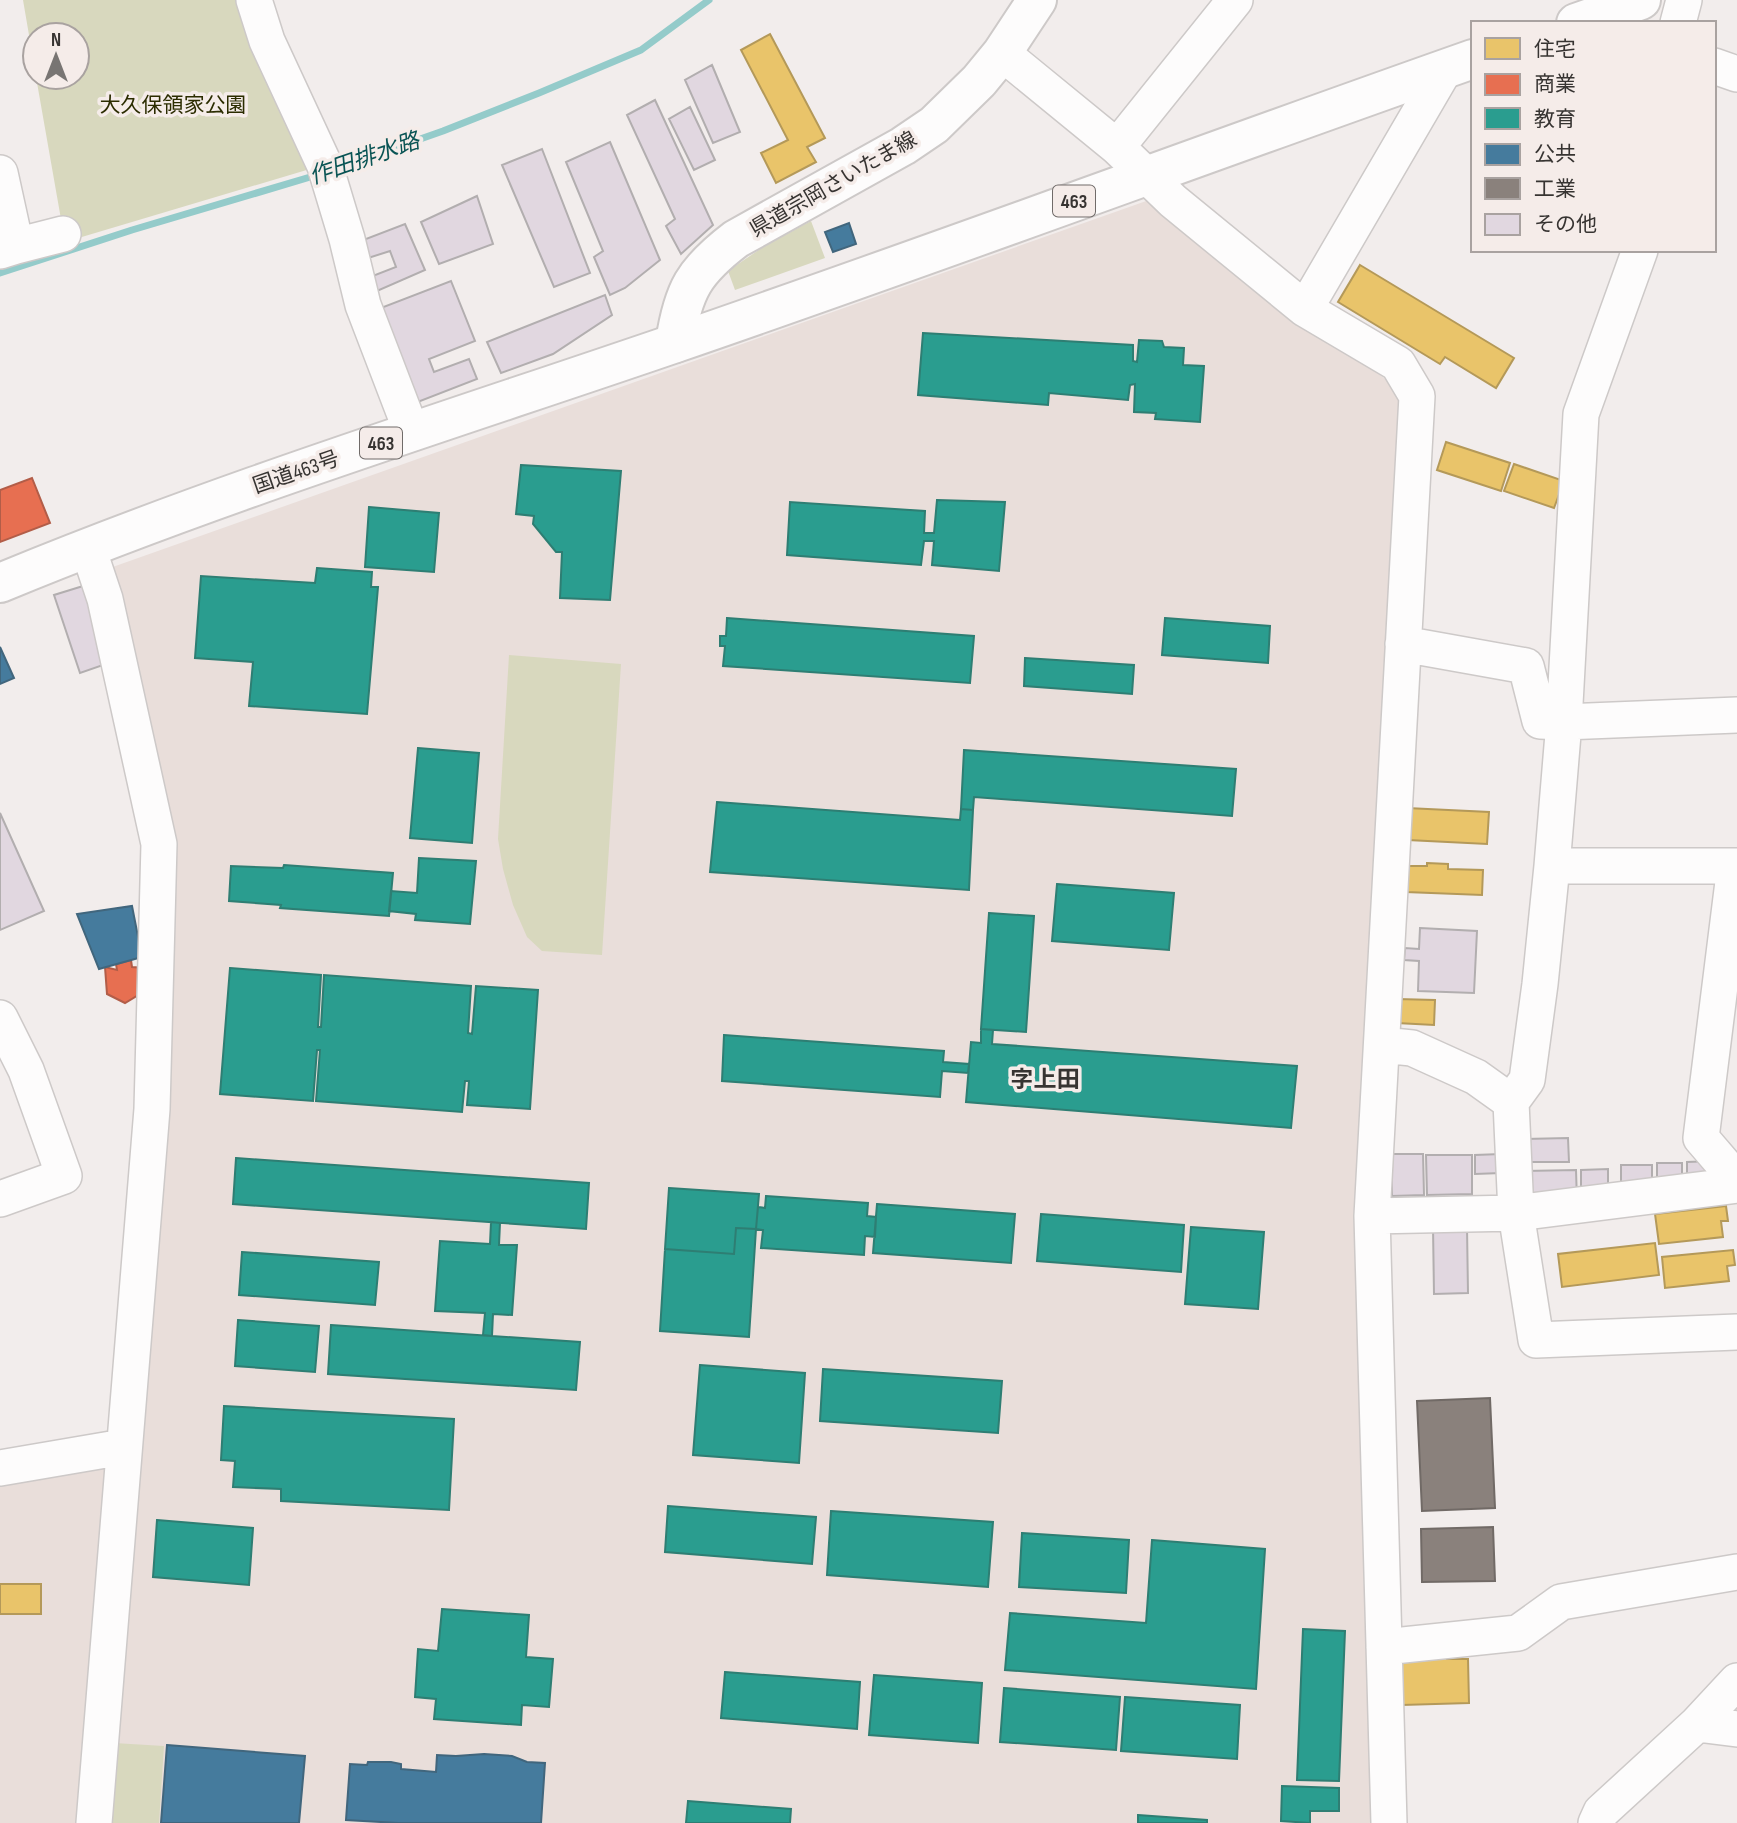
<svg xmlns="http://www.w3.org/2000/svg" width="1737" height="1823" font-family="'Sofia Sans Condensed','Noto Sans JP',sans-serif">
	<style>
		.built { fill: #e9deda }
		.green { fill: #d8d8be }
		.homes { fill: #e9c46a; stroke: #b49959; stroke-width: 2 }
		.shops { fill: #e76f51; stroke: #b25d48; stroke-width: 2 }
		.schools { fill: #2a9d8f; stroke: #2e7e73; stroke-width: 2 }
		.public { fill: #457b9d; stroke: #41667d; stroke-width: 2 }
		.industry { fill: #8a817c; stroke: #716a66; stroke-width: 2 }
		.lines { fill: none; stroke-linecap: round; stroke-linejoin: round }
		.stream { stroke: #94cbca; stroke-width: 7 }
		.building { fill: #e1d7e0; stroke: #b2aeaf; stroke-width: 2 }
		.minor-casing { stroke: #cdc9c8; stroke-width: 38 }
		.major-casing { stroke: #cdc9c8; stroke-width: 42 }
		.highway-casing { stroke: #cdc9c8; stroke-width: 42 }
		.minor { stroke: #fdfcfc; stroke-width: 35 }
		.major { stroke: #fdfcfc; stroke-width: 38 }
		.highway { stroke: #fdfcfc; stroke-width: 38 }
		.labels { text-anchor: middle; stroke-width: 7; stroke-linejoin: round; paint-order: stroke }
		.shield { fill: #f5ece9; stroke: #706b69; stroke-width: 2 }
		.shield-label { font-size: 19px; font-weight: bold; fill: #373432 }
		.park-label { font-size: 21px; fill: #2b2c00; stroke: #f5ece9 }
		.street-label { font-size: 21px; fill: #373432; stroke: #f5ece9 }
		.water-label { font-size: 23px; font-style: italic; fill: #0a5454; stroke: #f5ece9 }
		.neighbourhood-label { font-size: 23px; font-weight: bold; fill: #373432; stroke: #f5ece9 }
	</style>
	<rect width="100%" height="100%" fill="#f2edec"/>
	<path class="built" d="M1149,200L1401,391L1374,1823H104L173,968L107,569Z
		M111,1463L78,1823H0V1474Z"/>
	<path class="green" d="M23,0H244L310,169L65,242L36,77H77V35H35V70Z
		M811,221L825,258L735,290L728,271L763,247Z
		M509,655L621,664L602,955L542,951L527,937L513,905L503,869L498,839Z
		M114,1743L164,1746L159,1823H109Z"/>
	<path class="homes" d="M770,34L825,138L807,147L816,162L776,183L761,153L788,140L741,50Z
		M1360,265L1514,358L1496,388L1445,357L1440,364L1338,302Z
		M1446,442L1510,463L1501,491L1437,470Z
		M1514,464L1564,481L1554,508L1504,491Z
		M1407,808L1489,812L1487,844L1408,840Z
		M1427,863L1448,864V869L1483,870L1482,895L1406,892L1405,866H1427Z
		M1397,999L1435,1000L1434,1025L1397,1023Z
		M1726,1206L1728,1221H1721L1723,1237L1659,1244L1655,1214Z
		M1655,1243L1659,1275L1562,1287L1558,1254Z
		M1733,1250L1735,1265L1727,1266L1729,1281L1665,1288L1662,1257Z
		M0,1584H41V1614H0Z
		M1447,1657V1659H1468L1469,1703L1402,1705L1400,1661Z"/>
	<path class="shops" d="M32,478L50,523L0,542V490Z
		M131,960L132,967L145,968V991L125,1003L107,994L105,967L117,970L116,964Z"/>
	<path class="schools" d="M923,333L1133,345V361L1137,362L1139,340L1162,341L1164,347L1184,348L1183,365L1204,366L1200,422L1155,419L1156,413L1134,412L1135,384L1130,385L1128,400L1049,393L1048,405L918,395Z
		M521,465L621,471L610,600L560,598L562,552H556L533,524L534,516L516,514Z
		M937,500L1005,502L999,571L932,565L934,541H924L921,565L787,555L790,502L925,511L924,533H934Z
		M369,507L439,513L434,572L365,567Z
		M317,568L372,572L371,587H378L367,714L249,706L253,662L195,658L201,576L315,583Z
		M727,618L974,636L970,683L723,666L725,646H720V636H726Z
		M1165,618L1270,626L1268,663L1162,655Z
		M1025,658L1134,665L1132,694L1024,686Z
		M418,748L479,753L472,843L410,838Z
		M964,750L1236,769L1232,816L974,797L973,810L961,809Z
		M717,802L960,820L961,809L973,810L969,890L710,872Z
		M419,858L476,861L470,924L415,920L416,914L389,911L391,891L417,893Z
		M284,865L393,873L389,916L280,908L281,905L229,901L231,866L283,868Z
		M1057,884L1174,893L1169,950L1052,941Z
		M989,913L1034,916L1026,1032L981,1029Z
		M230,968L321,975L318,1027H321L324,975L471,986L468,1033L472,1034L476,986L538,990L530,1109L467,1105L469,1081H465L462,1112L316,1101L320,1050H317L313,1101L220,1094Z
		M981,1029L993,1030L992,1044L1297,1066L1291,1128L966,1102L971,1042L981,1043Z
		M724,1035L944,1051L943,1062L969,1064L968,1073L942,1071L940,1097L722,1081Z
		M236,1158L589,1183L586,1229L233,1204Z
		M669,1188L759,1194L756,1229L736,1228L734,1254L665,1249Z
		M766,1196L868,1203L867,1216L876,1217L875,1237L865,1236L864,1255L761,1248L763,1230L756,1229L758,1207L765,1208Z
		M877,1204L1015,1214L1011,1263L873,1253Z
		M1041,1214L1184,1225L1181,1272L1037,1261Z
		M491,1222L500,1223L499,1245H517L512,1315L493,1314L492,1336L483,1335L485,1313L435,1311L440,1241L490,1244Z
		M1191,1227L1264,1232L1258,1309L1185,1304Z
		M736,1228L756,1229L749,1337L660,1331L665,1249L734,1254Z
		M242,1252L379,1262L375,1305L239,1295Z
		M238,1320L319,1326L315,1372L235,1366Z
		M331,1325L580,1342L576,1390L328,1374Z
		M700,1365L805,1373L799,1463L693,1455Z
		M823,1369L1002,1381L998,1433L820,1421Z
		M224,1406L454,1419L449,1510L281,1501V1489L233,1487L235,1461L221,1460Z
		M668,1506L816,1517L812,1564L665,1552Z
		M831,1511L993,1522L988,1587L827,1575Z
		M157,1520L253,1528L249,1585L153,1577Z
		M1022,1533L1129,1540L1126,1593L1019,1587Z
		M1152,1540L1265,1549L1256,1689L1005,1670L1010,1613L1146,1623Z
		M442,1609L529,1615L526,1657L553,1659L549,1707L522,1705L521,1725L434,1719L436,1699L415,1697L418,1649L438,1651Z
		M1303,1629L1345,1631L1339,1781L1297,1780Z
		M725,1672L860,1682L857,1729L721,1718Z
		M874,1675L982,1683L978,1743L869,1735Z
		M1004,1688L1120,1697L1116,1750L1000,1742Z
		M1125,1697L1240,1705L1237,1759L1121,1751Z
		M1282,1786L1339,1788V1811H1310V1823L1281,1821Z
		M688,1801L791,1809L790,1823H686Z
		M1138,1815L1207,1820V1823H1138Z"/>
	<path class="public" d="M849,223L856,244L833,252L825,232Z
		M0,647L14,678L0,684Z
		M132,906L142,957L99,969L77,914Z
		M167,1745L305,1756L299,1823H161Z
		M484,1754L512,1756L527,1762L545,1763L541,1823H398L346,1820L350,1764L367,1765L368,1762H391L401,1764V1769L436,1772L437,1755L456,1756Z"/>
	<path class="industry" d="M1490,1398L1495,1508L1422,1511L1417,1401Z
		M1493,1527L1495,1581L1422,1582L1421,1529Z"/>
	<g class="lines">
		<path class="stream" d="M335,169L443,131L539,93L641,50L709,0
			M0,273L132,230L317,175"/>
	</g>
	<path class="building" d="M712,65L740,132L713,143L685,80Z
		M655,100L713,225L681,254L666,226L675,219L627,115Z
		M690,107L715,160L694,170L669,119Z
		M610,142L660,260L625,288L610,295L594,257L603,251L566,162Z
		M542,149L590,273L554,287L502,165Z
		M477,196L493,244L439,264L421,222Z
		M405,224L425,270L377,291L370,277L396,267L390,251L365,259L358,242Z
		M451,281L475,341L429,359L434,372L469,359L477,379L410,405L373,311Z
		M605,295L612,315L553,354L501,373L487,342Z
		M83,586L109,663L80,673L54,595Z
		M0,813L44,911L0,930Z
		M1420,928L1477,931L1474,993L1418,991L1419,961L1404,960L1405,948L1419,949Z
		M1568,1138L1569,1162H1519V1139Z
		M1391,1154H1423L1424,1195L1392,1196Z
		M1501,1154V1173L1475,1174V1155Z
		M1426,1155H1472V1194L1427,1195Z
		M1713,1161V1183H1687V1162Z
		M1657,1163H1682V1186L1657,1187Z
		M1621,1165H1652V1190L1621,1191Z
		M1608,1169V1194H1581V1170Z
		M1576,1170L1577,1201L1522,1202V1171Z
		M1433,1227H1467L1468,1293L1434,1294Z"/>
	<g class="lines">
		<g class="minor-casing">
			<path id="minor" d="M254,0L267,41L325,166L347,239L363,305L412,433
				M1678,23L1684,0
				M1002,53L1117,147L1173,201L1305,309L1398,364L1417,396L1372,1216L1389,1823
				M1714,66L1737,74
				M1117,147L1235,0
				M0,173L16,246L0,251
				M16,246L63,234
				M1640,250L1581,414L1564,722L1737,715
				M1305,309L1445,69
				M88,548L105,599L159,844L152,1109L94,1823
				M1403,644L1526,666L1540,721L1564,722L1552,866
				M0,1018L26,1070L64,1176L0,1199
				M1382,1045L1412,1048L1476,1077L1511,1102
				M1737,1180L1701,1138L1735,866H1552L1540,984L1527,1080L1511,1102L1516,1213L1536,1340L1737,1332
				M1372,1216L1516,1213L1737,1185
				M0,1468L123,1447
				M1384,1647L1518,1633L1561,1602L1737,1572
				M1697,1724L1737,1729
				M1596,1823L1601,1812L1697,1724L1737,1681"/>
		</g>
		<g class="major-casing">
			<path id="major" d="M675,343C683,290 694,271 736,239L903,146L934,125L979,81L1002,53L1037,0"/>
		</g>
		<g class="highway-casing">
			<path id="highway" d="M1576,23L1641,0
				M0,583C220,492 448,421 673,344C941,252 1206,153 1473,59"/>
		</g>
		<use href="#minor" class="minor"/>
		<use href="#major" class="major"/>
		<use href="#highway" class="highway"/>
	</g>
	<g class="labels">
		<g class="shield">
			<rect x="1053" y="185.5" width="42" height="31" rx="5"/>
			<rect x="360" y="427.5" width="42" height="31" rx="5"/>
		</g>
		<g class="shield-label">
			<text x="1074" y="208">463</text>
			<text x="381" y="450">463</text>
		</g>
		<g class="park-label">
			<text x="173" y="112">大久保領家公園</text>
		</g>
		<g class="street-label">
			<text transform="translate(833 184) rotate(-30)" y="7">県道宗岡さいたま線</text>
			<text transform="translate(296 472) rotate(-19)" y="7">国道463号</text>
		</g>
		<g class="water-label">
			<text transform="translate(364 158) rotate(-19)" y="8">作田排水路</text>
		</g>
		<g class="neighbourhood-label">
			<text x="1045" y="1087">字上田</text>
		</g>
	</g>
	<rect x="1471" y="21" width="245" height="231" fill="#f5ece9" stroke="#a9a2a0" stroke-width="2"/>
	<rect x="1485" y="38" width="35" height="21" fill="#e9c46a" stroke="#a9a2a0" stroke-width="2"/>
	<text x="1534" y="56" font-size="21" fill="#373432">住宅</text>
	<rect x="1485" y="74" width="35" height="21" fill="#e76f51" stroke="#a9a2a0" stroke-width="2"/>
	<text x="1534" y="91" font-size="21" fill="#373432">商業</text>
	<rect x="1485" y="108" width="35" height="21" fill="#2a9d8f" stroke="#a9a2a0" stroke-width="2"/>
	<text x="1534" y="126" font-size="21" fill="#373432">教育</text>
	<rect x="1485" y="144" width="35" height="21" fill="#457b9d" stroke="#a9a2a0" stroke-width="2"/>
	<text x="1534" y="161" font-size="21" fill="#373432">公共</text>
	<rect x="1485" y="178" width="35" height="21" fill="#8a817c" stroke="#a9a2a0" stroke-width="2"/>
	<text x="1534" y="196" font-size="21" fill="#373432">工業</text>
	<rect x="1485" y="214" width="35" height="21" fill="#e1d7e0" stroke="#a9a2a0" stroke-width="2"/>
	<text x="1534" y="231" font-size="21" fill="#373432">その他</text>
	<g transform="translate(56 56)"><circle r="33" fill="#f5ece9" stroke="#a9a2a0" stroke-width="2"/>
	<path d="M0-5L12 26L0 18L-12 26Z" fill="#787573"/>
	<text y="-10" font-size="19" font-weight="bold" text-anchor="middle" fill="#373432">N</text>
	</g>
</svg>
